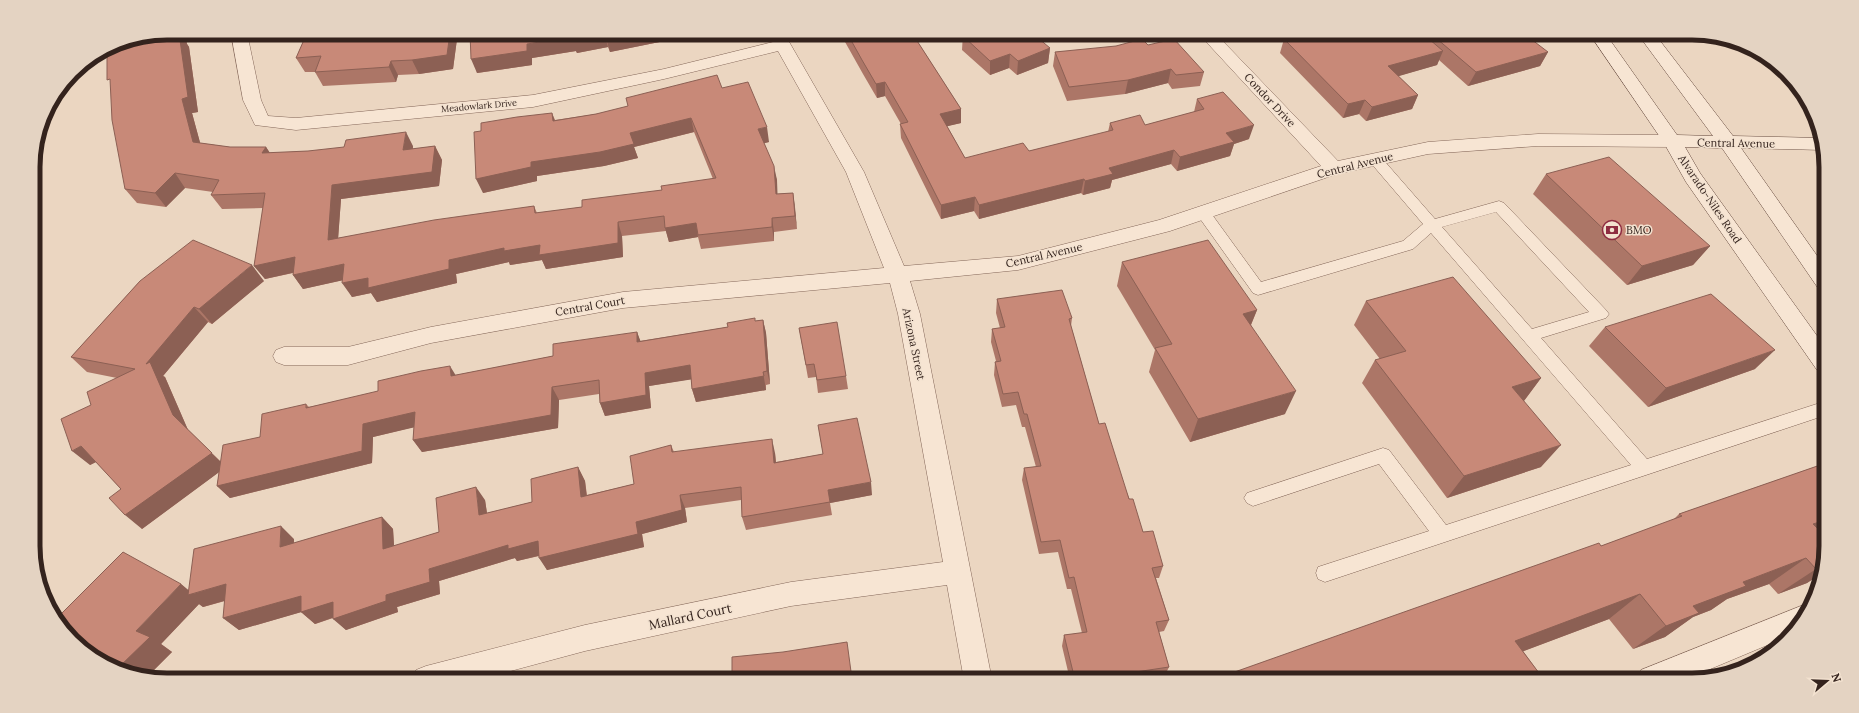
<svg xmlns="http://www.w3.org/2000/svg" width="1859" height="713" font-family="Lora,serif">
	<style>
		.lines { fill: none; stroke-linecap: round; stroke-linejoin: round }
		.lane-casing { stroke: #846759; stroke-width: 1 }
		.street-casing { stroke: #846759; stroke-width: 1 }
		.secondary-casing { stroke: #65493d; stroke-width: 1 }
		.lane { fill: #f7e5d3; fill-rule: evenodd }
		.street { fill: #f7e5d3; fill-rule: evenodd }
		.secondary { fill: #f7e5d3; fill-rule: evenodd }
		.wall { fill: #ac7667 }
		.shaded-wall { fill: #8c6054 }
		.building { fill: #c88978; stroke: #8c6054 }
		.labels { text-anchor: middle; stroke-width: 3; stroke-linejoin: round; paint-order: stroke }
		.far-street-label { font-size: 9px; fill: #34231d; stroke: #f3e2d0 }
		.street-label { font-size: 11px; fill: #34231d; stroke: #f3e2d0 }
		.poi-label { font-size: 11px; fill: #34231d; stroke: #f3e2d0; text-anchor: start }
		.near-street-label { font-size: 13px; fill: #34231d; stroke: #f3e2d0 }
		.rim { fill: none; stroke: #34231d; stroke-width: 5 }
	</style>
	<rect width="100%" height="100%" fill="#ebd6c1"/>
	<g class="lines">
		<g class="lane-casing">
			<path id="lane" d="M1375,154L1380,156L1435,219L1499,201L1504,203L1606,310L1609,314L1606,318L1541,338L1647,459L1826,401V415L1325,582L1318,579L1316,573L1318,567L1429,531L1379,464L1253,506L1247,503L1244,498L1247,493L1383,448L1389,450L1446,525L1631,465L1431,233L1413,249L1258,295L1253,293L1196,213L1198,209L1203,208L1208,209L1261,282L1403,241L1423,224L1370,162L1368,159L1370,156ZM1496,212L1589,312L1532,329L1442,227Z"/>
		</g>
		<g class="street-casing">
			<path id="street" d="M231,33H247L261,100L268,116L296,118L533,95L664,69L773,42L768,33H784L864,172L904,266L1018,256L1159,220L1321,166L1198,33H1215L1338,161L1428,142L1538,134L1672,135L1678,137L1681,141L1678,145L1672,147L1538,146L1428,154L1337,174L1170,231L1018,270L910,281L920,314L992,680H964L947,585L791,606L585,651L477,680H412L416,670L426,666L585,625L791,582L943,562L898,314L890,283L623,308L431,343L348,365H284L276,362L273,356L276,350L284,347H348L431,327L623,292L884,268L846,172L778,51L664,79L533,107L296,130L255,125L243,100Z
				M1806,604L1811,605L1803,621L1789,636L1684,680H1637L1641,670Z"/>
		</g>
		<g class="secondary-casing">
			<path id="secondary" d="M1589,33H1605L1677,135L1713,136L1637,33H1654L1733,136L1822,138L1824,150L1741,148L1825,267V291L1818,288L1722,148L1685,147L1700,173L1825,347V373L1817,370L1686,182L1664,143Z"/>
		</g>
		<use href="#lane" class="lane"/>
		<use href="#street" class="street"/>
		<use href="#secondary" class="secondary"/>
	</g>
	<path class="wall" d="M307,33H704L610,52L608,47L577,53L576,51L532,58V65L477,73L471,39H457L453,69L419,74L398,75L396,82L323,86L315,72H305L296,58Z
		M840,33H912L961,109V123L947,126L965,158L1029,151L1108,132L1110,123L1145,125L1194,112L1197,99L1249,139L1234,144L1230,156L1177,171L1171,164L1112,180L1110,188L1083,195L1081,193L979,219L974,211L941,219L901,138L900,124H901L885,96L877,98L863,74Z
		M963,33L1050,48L1048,63L1017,75L1009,68L990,75L962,50Z
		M1290,33H1422L1427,37L1429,33H1475L1476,35L1548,52L1540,66L1468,86L1439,60L1437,65L1398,76L1418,95L1412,109L1366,121L1359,114L1343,118L1280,53L1284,39L1288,38Z
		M187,44L189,47L198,112L192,113L200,143L230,147H266L270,153L413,146V149L435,146L442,160L439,186L341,199L338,238L534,206L537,213L582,207L713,179L694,132L634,147L638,158L604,166L537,176V181L483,193L481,131L552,113L555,120L596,114L722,88L769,142L764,143L777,180V194L793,193L797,229L774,232V241L701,249L698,237L669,242L666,231L622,236L623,257L546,269L542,260L510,265L509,262L456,274L457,283L377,302L371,293L352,297L343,280L303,289L293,275V273L265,279L254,266L263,208L222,209L211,195L213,192L185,188L166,207L137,203L125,189Z
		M1148,45L1204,72L1200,86L1172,89L1168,83L1125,94L1067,101L1053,66L1055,52Z
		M1546,174L1710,246L1693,265L1627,285L1533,194Z
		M1122,262L1257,310L1251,325L1285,414L1190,442L1149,372L1155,350L1117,286Z
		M140,281H264L212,324L208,322L163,376L165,377L188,430L220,461L260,437L306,404L309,407L456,375L553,356L637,332L640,341L728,327L755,321L763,320L766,333L770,384L766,385V390L696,402L692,389L691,379L649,386L651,408L605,416L600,403L599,394L559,400L558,428L422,452L413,440L414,427L373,437L372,463L230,498L217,486L219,472L142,529L121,489L96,462L90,465L91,405L117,378L87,372L71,357Z
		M997,299L1072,318L1071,326L1099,424L1143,532L1163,566L1159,578H1156L1169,620L1164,631L1159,632L1169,667L1164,677L1145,680H1070L1062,646L1064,635L1082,633L1071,589H1067L1058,552L1039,554L1022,480L1024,468L1036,467L1025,427H1022L1016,405L1002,407L994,375L995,362L996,361L991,342L992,329L1000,328L996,313Z
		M1366,301L1541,378L1524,401L1541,467L1447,498L1362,383L1375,360L1380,359L1354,325Z
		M1605,327L1755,369L1648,407L1589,346Z
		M799,328L846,376L848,389L818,393L816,377L808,378Z
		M818,425L872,495L830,503L832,515L746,530L742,517L741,500L685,508L687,522L642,534L644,547L547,570L539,556L517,561L515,558L439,581L440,594L397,607L398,612L346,630L333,618L315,624L301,612L239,630L223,618L225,601L203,607L199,604L161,644L172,652L147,677L181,584L188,590L294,539V543L382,517L393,529L394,546L439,532L485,500L487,513L532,502L578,467L585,481L587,495L634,484L671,445L674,452L775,453L776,462L823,454Z
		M1826,463V531L1823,534L1822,573L1807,583L1778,594L1769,584L1727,599L1711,610L1693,617L1665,637L1633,649L1609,619L1523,651L1539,673L1530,680H1212L1601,546L1673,520L1679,514Z"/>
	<path class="shaded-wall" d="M178,33H186L187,44L189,47L198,112L192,113L204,157L193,142L182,99Z
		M450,33H454L457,39L453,69L419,74L412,60Z
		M602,33H604L608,47L577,53L576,51L532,58V65L477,73L471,59L527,44Z
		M632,33H704L610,52L606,38Z
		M1050,48L1048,63L1017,75L1018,61Z
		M1443,51L1437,65L1382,81L1388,66Z
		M1548,52L1540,66L1468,86L1476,72Z
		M1010,54L1009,68L990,75V61Z
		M391,61L398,75L396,82L389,67Z
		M1171,69L1168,83L1125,94L1128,80Z
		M885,82V96L877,98L876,84Z
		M1418,95L1412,109L1366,121L1372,107Z
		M1365,100L1359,114L1343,118L1348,104Z
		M961,109V123L940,128V114Z
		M552,113L557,127L553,121Z
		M691,118L694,132L634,147L638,158L604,166L537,176V181L483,193L476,179L531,162L630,133Z
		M1254,125L1249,139L1234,144L1230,156L1177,171L1180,157L1226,133Z
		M767,127L769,142L761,144L758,129Z
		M406,132L413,146L411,164L403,150Z
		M435,146L442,160L439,186L341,199L337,254L328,240L332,185Z
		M266,147L275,161L262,153Z
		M1174,150L1171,164L1112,180L1110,188L1083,195L1085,181L1109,168Z
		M774,166L777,180L778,208L776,194Z
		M175,173L185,188L166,207L155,193Z
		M1084,179L1081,193L979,219V205Z
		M793,193L795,207L797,229L795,216Z
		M975,197L974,211L941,219V205Z
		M772,218L774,232V241L772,227Z
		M618,222L622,236L623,257L546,269L542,260L510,265L509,262L456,274L457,283L377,302L371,293L352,297L342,283L449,260Z
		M696,223L698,237L669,242L665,228Z
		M1710,246L1693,265L1627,285L1642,266Z
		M295,257L305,270L265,279L254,266Z
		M344,264L353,278L303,289L293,275Z
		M252,265L264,281L212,324L199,309Z
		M194,307L208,322L163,376L165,377L188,430L226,467L142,529L125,515L173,415L146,364Z
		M1257,310L1247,334L1243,314Z
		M763,320L766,333L770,384L767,371Z
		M637,332L642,345L637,342Z
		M1775,350L1755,369L1648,407L1666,388Z
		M690,365L694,379L649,386L651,408L605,416L600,403L645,373Z
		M450,366L458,379L451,376Z
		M763,372L766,390L696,402L692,389Z
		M1541,378L1523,402L1512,387Z
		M552,387L559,400L558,428L422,452L413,440Z
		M1296,391L1285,414L1190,442L1198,419Z
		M415,412L424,425L373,437L372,463L230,498L217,486L363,424Z
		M772,439L775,453L777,476L774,463Z
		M1561,445L1541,467L1447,498L1464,476Z
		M81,446L98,461L90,465L72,451Z
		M578,467L585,481L588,510L581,497Z
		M871,482L872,495L830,503L828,490Z
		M476,487L485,500L489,527L479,515Z
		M680,495L685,508L687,522L642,534L644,547L547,570L539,558L636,522Z
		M382,517L393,529L395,561L383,549Z
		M1826,520V531L1821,535L1813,524Z
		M281,526L294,539L293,559L280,547Z
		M538,541L546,554L517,561L515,558L439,581L440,594L397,607L398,612L346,630L333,619L386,595L429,569L508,545Z
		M1806,558L1769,584L1727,599L1711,610L1693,617L1665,637L1633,649L1693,606L1743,582Z
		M1823,566L1822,573L1807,583L1778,594L1816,569Z
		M181,584L193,594L226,584L241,596L203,607L199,604L161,644L172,652L147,677L124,673L117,669L136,631Z
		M1640,594L1609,619L1489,664L1515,641Z
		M301,596L333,602L346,613L315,624L301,612L305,611L239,630L223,618Z
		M1539,673L1530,680H1520Z
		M1497,675L1491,680H1484Z"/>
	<path class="building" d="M167,33H179L188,97L182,99L193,142L230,147H266L262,153L308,151L344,147L346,140L406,132L403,150L435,146L432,172L332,185L328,240L434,220L534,206L535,213L582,207V200L662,190L661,186L716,178L691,118L630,133L634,144L600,152L531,162V167L476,179L474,132L481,131V123L517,117L552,113L553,121L596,114L628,106L626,98L717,75L722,88L748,82L767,127L758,129L774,166L776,194L793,193L795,216L772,218V227L698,235L696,223L665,228L664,216L618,222V243L539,255L540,245L504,251V248L449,260V269L368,288V278L342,283L344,264L293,275L295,257L254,266L265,193L211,195L219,180L175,173L155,193L125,189L112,120L110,79L107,80V49L116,43Z
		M307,33H450L447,55L412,60L391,61L389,67L315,72L321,56L296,58Z
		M470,33H602L572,39V37L527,44V51L471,59Z
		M605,33H632L606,38Z
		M847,33H912L961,109L940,114L965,158L1023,143L1029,151L1113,130L1110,123L1140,115L1145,125L1204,109L1197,99L1223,92L1254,125L1226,133L1234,142L1180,157L1174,150L1109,168L1113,174L1085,181L1084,179L979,205L975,197L941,205L900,124L908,122L885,82L876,84L862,60Z
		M963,33H1032L1050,48L1018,61L1010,54L990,61L963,36Z
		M1295,33H1422L1443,51L1388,66L1418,95L1372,107L1365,100L1348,104L1284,39L1297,36Z
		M1430,33H1475L1476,35L1482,33H1523L1548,52L1476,72Z
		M1142,39L1148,45L1174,39L1204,72L1176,75L1171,69L1128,80L1069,87L1055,52L1116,46Z
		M1609,157L1710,246L1642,266L1546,174Z
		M193,240L252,265L199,309L194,307L146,364L150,362L173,415L212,453L125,515L109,498L121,489L81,446L72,451L61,419L91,405L87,392L135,369L71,357L140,281Z
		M1208,240L1257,310L1243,314L1296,391L1198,419L1155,348L1172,344L1122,262Z
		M1453,277L1541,378L1512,387L1561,445L1464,476L1375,360L1406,351L1366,301Z
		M1062,290L1072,318L1069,319L1099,424L1105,423L1129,499H1133L1143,532L1153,531L1163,566L1152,568L1169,620L1156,622L1169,667L1082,680H1075L1064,635L1087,632L1074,577L1069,578L1060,540L1041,542L1024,468L1041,466L1027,414H1024L1018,392L1003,394L995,362L1001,361L992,329L1005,327L997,299Z
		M1711,294L1775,350L1666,388L1605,327Z
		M755,318V321L763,320L767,371L763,372L764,376L692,389L690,365L645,373L646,395L600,403L599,380L552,387L551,415L413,440L415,412L363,424L362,451L217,486L223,445L260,437L262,414L306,404V408L378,391V381L421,371L450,366L451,376L553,356V344L637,332V342L728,327L727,323Z
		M837,322L846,376L817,380L814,364L806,365L799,328Z
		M857,418L871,482L828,490L830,502L742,517L741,487L680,495L682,510L636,522L638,534L539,558L538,541L508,549V545L429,569L430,582L386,595V601L333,619V602L301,612V596L223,618L226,584L188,595L194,549L281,526L280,547L382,517L383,549L439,532L436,498L476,487L479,515L532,502L531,479L578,467L581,497L634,484L630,456L671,445L672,452L772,439L774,463L823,454L818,425Z
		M1826,463V520L1813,524L1826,537V546L1823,566L1816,569L1806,558L1743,582L1746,586L1693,606L1699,613L1666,626L1640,594L1515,641L1539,673L1520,680H1500L1497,675L1484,680H1212L1599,543L1601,546L1682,516L1679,514Z
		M123,552L181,584L136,631L150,637L117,669L66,634L58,617Z
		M847,642L852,679L891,673L892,680H699L732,673V657L783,652Z"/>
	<defs>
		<g id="bank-ring" transform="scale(1)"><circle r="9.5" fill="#f3e2d0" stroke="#8f2c41" stroke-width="1.5"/><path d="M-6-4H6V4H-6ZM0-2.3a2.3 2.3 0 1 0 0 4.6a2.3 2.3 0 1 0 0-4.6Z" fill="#8f2c41"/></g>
	</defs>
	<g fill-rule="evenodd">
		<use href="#bank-ring" x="1612" y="230"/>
	</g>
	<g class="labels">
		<g class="far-street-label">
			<text transform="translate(479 106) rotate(-5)" y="3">Meadowlark Drive</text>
		</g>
		<g class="street-label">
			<text transform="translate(1270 100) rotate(47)" y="4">Condor Drive</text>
			<text transform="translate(1736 143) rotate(1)" y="4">Central Avenue</text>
			<text transform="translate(1355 165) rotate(-14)" y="4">Central Avenue</text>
			<text transform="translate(1710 199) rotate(56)" y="4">Alvarado-Niles Road</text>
			<text transform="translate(1044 255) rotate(-13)" y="4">Central Avenue</text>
			<text transform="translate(590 306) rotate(-10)" y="4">Central Court</text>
			<text transform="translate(914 344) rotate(78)" y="4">Arizona Street</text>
		</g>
		<g class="poi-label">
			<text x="1626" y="234">BMO</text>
		</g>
		<g class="near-street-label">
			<text transform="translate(690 616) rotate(-12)" y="5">Mallard Court</text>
		</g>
	</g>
	<path d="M0 0H1859V713H0ZM167 40H1692A127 127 0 0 1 1819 167V546A127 127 0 0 1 1692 673H167A127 127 0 0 1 40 546V167A127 127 0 0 1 167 40Z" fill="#e4d3c2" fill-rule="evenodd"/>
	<path class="rim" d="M167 40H1692A127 127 0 0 1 1819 167V546A127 127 0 0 1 1692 673H167A127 127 0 0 1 40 546V167A127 127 0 0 1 167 40Z"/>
	<g transform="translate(1827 681) rotate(71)" stroke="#f3e2d0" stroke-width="3" paint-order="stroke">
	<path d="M0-3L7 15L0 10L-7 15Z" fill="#34231d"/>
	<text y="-6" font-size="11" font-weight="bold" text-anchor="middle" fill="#34231d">N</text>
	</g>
</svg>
